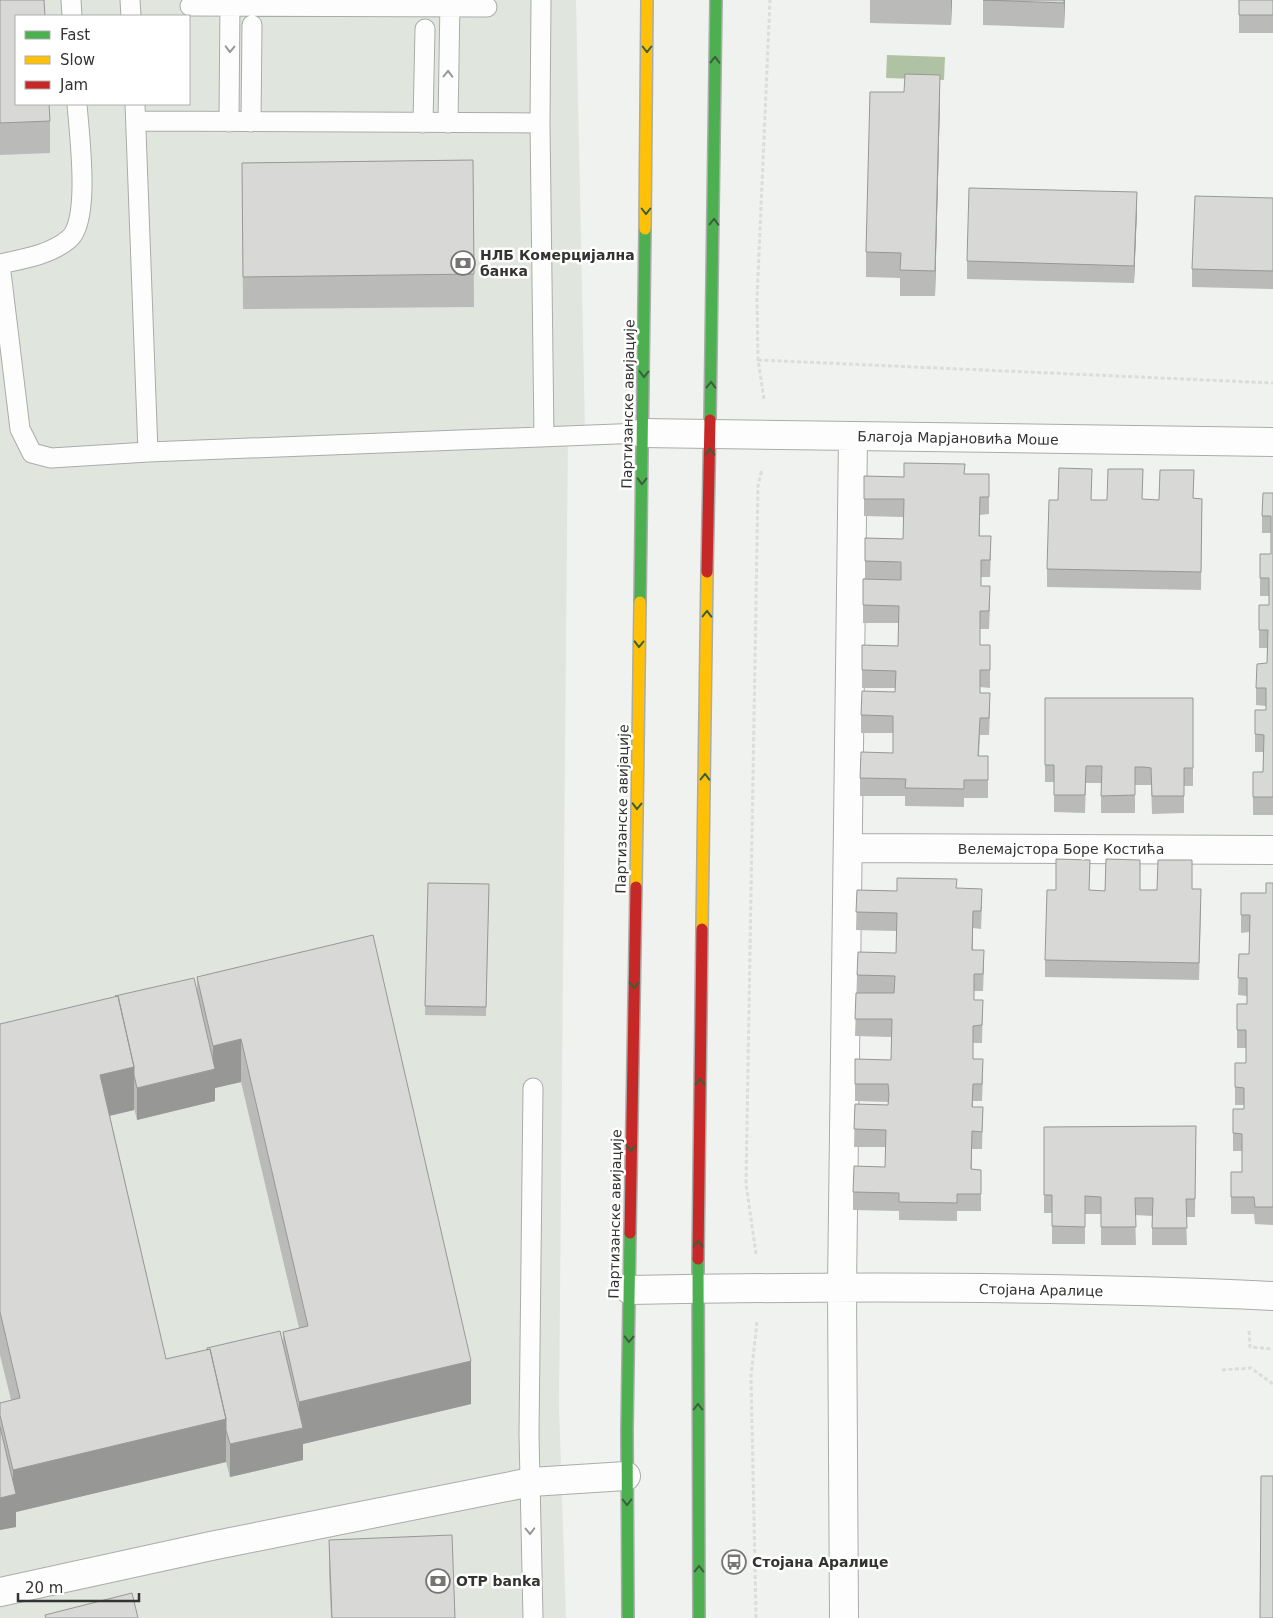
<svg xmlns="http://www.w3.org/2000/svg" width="1273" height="1618" font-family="'DejaVu Sans',sans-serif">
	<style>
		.built { fill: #e0e5de; fill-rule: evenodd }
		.water { fill: #afc3a4 }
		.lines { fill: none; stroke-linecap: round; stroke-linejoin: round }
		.lane-casing { stroke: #aaaca9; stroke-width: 21 }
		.street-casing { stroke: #aaaca9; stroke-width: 30 }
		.fast-casing { stroke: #aaaca9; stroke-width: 14 }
		.slow-casing { stroke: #aaaca9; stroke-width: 14 }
		.jam-casing { stroke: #aaaca9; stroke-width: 14 }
		.path { stroke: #dcdcdb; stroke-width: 3; stroke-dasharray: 4 2.5; stroke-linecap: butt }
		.lane { stroke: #fdfdfd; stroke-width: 19 }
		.street { stroke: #fdfdfd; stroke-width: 28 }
		.fast { stroke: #4caf50; stroke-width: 11 }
		.slow { stroke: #ffc107; stroke-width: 11 }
		.jam { stroke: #c62828; stroke-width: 11 }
		.wall { fill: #babbb9; fill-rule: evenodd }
		.shaded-wall { fill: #979896 }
		.building { fill: #d8d9d7; stroke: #979896 }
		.oneway { stroke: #989898 }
		.oneway2 { stroke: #3c5f3c }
		.labels { text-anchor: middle; stroke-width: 5; stroke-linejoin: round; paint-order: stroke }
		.poi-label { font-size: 14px; font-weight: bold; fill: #333432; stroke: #fff; text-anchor: start }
		.street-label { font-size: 14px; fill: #333432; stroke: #fff }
	</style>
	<rect width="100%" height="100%" fill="#f0f2ef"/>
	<path class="built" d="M0,0H576L585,432L568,433L559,1407L566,1618H0ZM16,16H189V104H16Z"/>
	<path class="water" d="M887,55L945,57L944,80L886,78Z"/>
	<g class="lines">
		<g class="lane-casing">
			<path id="lane" d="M71,0L72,16
				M130,0L131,16
				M541,0L540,123L544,437
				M190,6L487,7
				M135,104L148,452
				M136,121L540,123
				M229,122L230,0
				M251,122L252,25
				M423,123L425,29
				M448,123L450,0
				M0,264L20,429L32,453L51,458L148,452L642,433
				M0,264C23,259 50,255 69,239C91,221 79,133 77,104
				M533,1088L529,1434L533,1618"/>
		</g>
		<g class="street-casing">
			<path id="street" d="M642,433L1273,442
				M849,848L1273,850
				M630,1290C843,1286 1060,1286 1273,1296
				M0,1592L211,1546L531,1482L626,1476
				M844,1618L842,1288L853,437"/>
		</g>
		<g class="fast-casing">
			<path id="fast" d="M710,420L716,0
				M640,602L645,229
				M698,1259L699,1618
				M628,1618L627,1431L630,1233"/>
		</g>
		<g class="slow-casing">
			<path id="slow" d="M645,229L647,0
				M636,887L640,602
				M702,929L707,572"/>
		</g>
		<g class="jam-casing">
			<path id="jam" d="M707,572L710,420
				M630,1233L636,887
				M698,1259L702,929"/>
		</g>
		<path class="path" d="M758,360L1273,383
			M764,399L758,360L757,299L770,0
			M756,1254L746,1184L758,486L762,469
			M1249,1331L1250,1347L1273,1349
			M1222,1370L1251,1368L1273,1384
			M756,1618L751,1376L757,1322"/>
		<use href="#lane" class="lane"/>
		<use href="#street" class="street"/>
		<use href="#fast" class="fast"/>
		<use href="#slow" class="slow"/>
		<use href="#jam" class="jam"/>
	</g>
	<path class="wall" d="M0,0L50,121V153L0,155Z
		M870,0H952L951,25L870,23Z
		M983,0H1065L1064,28L983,25Z
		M1239,0H1273V33H1239Z
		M940,100L935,296H900V278L866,277V252Z
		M473,160L474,307L243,309L242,163Z
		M1273,198V289L1192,287V269Z
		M1137,210L1134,283L967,279V261Z
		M965,474L989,492V514L980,515V536L991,553L990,577H981V586L990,604L989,629H980V645H990V688L980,687V693L990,711L989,735H980L979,756H988V798H964V807L905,806V796H860V778L893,753V733H861V715L895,692V688H862V645L898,646V623H863V579L865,578V538L903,539V517L864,516V476L904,477Z
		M1273,493V815H1253V797L1263,772L1264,752H1255V734L1266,710V706L1256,705V688L1267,663V648H1259V605H1269V596H1260V578L1271,554V533H1262V516Z
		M1194,498L1202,499L1201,590L1047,587V569L1091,500H1159Z
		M1045,698H1193V786H1184V813L1152,814L1151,785H1135V813H1101V783H1086L1085,813L1054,812V782H1045Z
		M428,883L489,884L486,1016L425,1015Z
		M1273,883V1225L1255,1224L1254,1214H1231V1172H1242V1151H1233V1133L1244,1109V1105H1235V1087L1246,1063V1048H1237V1004H1247V996L1238,995L1239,954H1249V932L1241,933V915L1266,893Z
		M957,888L982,906L981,929L973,928V950L984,967L983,991H974V1000H983L982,1043H973V1059L983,1077L982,1101H973V1107H983L982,1149H972V1170H981V1211H957V1221L899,1220V1211L853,1210V1192L885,1167L886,1147H854L855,1104L888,1105V1102L855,1101V1084L891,1060V1037L855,1036L857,975L896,953V931L856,930L857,890L897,891Z
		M1192,889L1201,907L1199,980L1045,977V960L1089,890L1105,891Z
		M373,935L471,1404L303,1444V1460L230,1477L226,1462L16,1512V1527L0,1530V1403L11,1400L0,1355V1024L197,989V977ZM241,1082L299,1328L283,1332V1343L207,1350L166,1359L110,1116L134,1110V1108L137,1120L215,1101V1088Z
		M1196,1126L1195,1217H1186L1187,1245H1152V1216L1135,1215L1136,1245H1101V1214H1085V1244H1052V1213H1044V1127Z
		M329,1540L455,1618H331L329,1573Z"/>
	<path class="shaded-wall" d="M951,0H952L951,25Z
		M1064,0H1065L1064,28Z
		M940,75V100L935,296V271Z
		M1137,192V210L1134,283V266Z
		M241,1039V1082L215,1088V1101L137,1120V1088L213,1070V1046Z
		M134,1067V1110L100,1118V1075Z
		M471,1361V1404L303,1444V1460L230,1477V1444L299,1428V1402Z
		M226,1419V1462L16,1512V1527L0,1530V1498L13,1495V1470Z"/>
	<path class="building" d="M0,0H44L45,16H16V104H49L50,121L0,123Z
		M983,0H1064V3Z
		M1239,0H1273V15H1239Z
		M905,74L940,75L935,271L900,270L901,253L866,252L870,92H904Z
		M473,160L474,274L243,277L242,163Z
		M969,188L1137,192L1134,266L967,261Z
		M1195,196L1273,198V271L1192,269Z
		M904,463L965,464L964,474H989V497H980L979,536H991L990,560H981V586H990L989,611H980V645H990V670H980V693H990L989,718H980L978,756H988V780H964V789L905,788L906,779L860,778L861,752L893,753V716L861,715L862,691L895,692L896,671L862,670V645L898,646L899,606L863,605V579L901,580V562L865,561V538L903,539L904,499H864V476L904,477Z
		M1059,468L1092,469L1091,500H1107L1108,469H1143L1142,499L1159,500L1160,470H1194L1193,498L1202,499L1201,572L1047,569L1049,500H1058Z
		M1263,493H1273V797H1253V772H1263L1264,735L1255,734V710H1266V688H1256L1257,664L1267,663L1268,630H1259V605H1269V578H1260V554H1271V516H1262Z
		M1045,698H1193V768H1184V796H1152L1151,768L1144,767H1135V795L1101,796L1102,766H1086L1085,795H1054V765H1045Z
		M1056,859L1090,860L1089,890L1105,891L1106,859L1140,860V890H1157L1158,860H1192V889H1201L1199,963L1045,960L1047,890H1056Z
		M897,878L957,879L956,888L982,889L981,911H973L972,950H984L983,974H974V1000H983L982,1025L973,1026V1059H983L982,1084H973L972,1107H983L982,1132L972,1131L971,1169L981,1170V1194H957V1203L899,1202V1193L853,1192L854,1166L885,1167L886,1130L854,1129L855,1104L888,1105L889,1094L888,1084H855V1059L891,1060L892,1019H855L856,993H894L895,976L857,975L858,952L896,953L897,913L856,912L857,890L897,891Z
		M428,883L489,884L486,1007L425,1006Z
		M1266,883H1273V1207H1255L1254,1197H1231V1172H1242V1134L1233,1133V1109H1244V1088L1235,1087V1063H1246V1030H1237V1004H1247V978H1238L1239,954H1249L1250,915H1241V893H1266Z
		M373,935L471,1361L299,1402L283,1332L308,1326L241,1039L213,1046L197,977Z
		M194,978L215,1069L137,1088L134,1075V1067L118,996H115Z
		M118,996L134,1067L100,1075L166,1359L210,1349L226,1419L13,1470L0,1415V1403L20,1398L0,1312V1024Z
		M1196,1126L1195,1199H1186L1187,1228H1152L1153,1198H1135L1136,1227H1101V1197L1085,1196V1227L1052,1226V1195H1044V1127Z
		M280,1331L303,1428L230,1444L226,1430V1419L210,1349L207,1350V1348Z
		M0,1427L16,1494L0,1498Z
		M1261,1476H1273V1618H1260Z
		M452,1535L455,1618H332L329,1540Z
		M132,1593L138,1618H46L45,1615Z"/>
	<defs><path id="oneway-chevron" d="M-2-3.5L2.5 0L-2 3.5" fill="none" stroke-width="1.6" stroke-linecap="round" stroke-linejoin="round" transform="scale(1.25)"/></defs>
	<g class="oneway">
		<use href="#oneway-chevron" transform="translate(230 49) rotate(91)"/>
		<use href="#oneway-chevron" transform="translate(448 74) rotate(-89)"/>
		<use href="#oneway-chevron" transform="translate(530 1531) rotate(89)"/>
	</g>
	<g class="oneway2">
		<use href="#oneway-chevron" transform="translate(647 49) rotate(90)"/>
		<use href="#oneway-chevron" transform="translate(715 60) rotate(-89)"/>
		<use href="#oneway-chevron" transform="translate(646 211) rotate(90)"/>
		<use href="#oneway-chevron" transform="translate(714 222) rotate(-89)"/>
		<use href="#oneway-chevron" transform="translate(644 374) rotate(91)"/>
		<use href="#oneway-chevron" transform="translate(711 385) rotate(-89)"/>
		<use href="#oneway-chevron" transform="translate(710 452) rotate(-89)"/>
		<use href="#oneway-chevron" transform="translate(642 481) rotate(91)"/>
		<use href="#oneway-chevron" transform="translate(707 614) rotate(-89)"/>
		<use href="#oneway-chevron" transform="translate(639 644) rotate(91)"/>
		<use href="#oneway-chevron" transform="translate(705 777) rotate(-89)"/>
		<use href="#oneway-chevron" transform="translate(637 806) rotate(91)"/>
		<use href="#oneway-chevron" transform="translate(634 985) rotate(91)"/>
		<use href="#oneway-chevron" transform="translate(700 1082) rotate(-89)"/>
		<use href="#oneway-chevron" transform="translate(631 1148) rotate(91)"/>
		<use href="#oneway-chevron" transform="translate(698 1244) rotate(-90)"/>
		<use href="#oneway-chevron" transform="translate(629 1339) rotate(91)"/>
		<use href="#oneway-chevron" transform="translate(698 1407) rotate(-90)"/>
		<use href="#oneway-chevron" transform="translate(627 1502) rotate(90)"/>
		<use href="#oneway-chevron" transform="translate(699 1569) rotate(-90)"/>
	</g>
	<defs>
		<g id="bank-ring" transform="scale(1.25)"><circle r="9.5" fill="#fff" stroke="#757674" stroke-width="1.5"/><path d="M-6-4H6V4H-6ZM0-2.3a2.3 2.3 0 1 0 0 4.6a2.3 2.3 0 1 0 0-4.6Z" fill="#757674"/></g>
		<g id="bus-ring" transform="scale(1.25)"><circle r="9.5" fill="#fff" stroke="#757674" stroke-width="1.5"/><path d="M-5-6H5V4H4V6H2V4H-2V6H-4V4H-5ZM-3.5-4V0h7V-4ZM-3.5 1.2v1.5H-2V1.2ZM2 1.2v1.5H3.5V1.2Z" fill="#757674"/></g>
	</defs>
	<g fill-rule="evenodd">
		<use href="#bank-ring" x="463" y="263"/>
		<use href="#bus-ring" x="734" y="1562"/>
		<use href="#bank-ring" x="438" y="1581"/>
	</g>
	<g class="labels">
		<g class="poi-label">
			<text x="480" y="260">НЛБ Комерцијална<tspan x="480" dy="16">банка</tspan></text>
			<text x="752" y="1567">Стојана Аралице</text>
			<text x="456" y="1586">OTP banka</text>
		</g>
		<g class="street-label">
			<text transform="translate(628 404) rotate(-89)" y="5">Партизанске авијације</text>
			<text transform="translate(958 438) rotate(1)" y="5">Благоја Марјановића Моше</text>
			<text transform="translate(622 809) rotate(-89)" y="5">Партизанске авијације</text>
			<text x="1061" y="854">Велемајстора Боре Костића</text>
			<text transform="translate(615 1214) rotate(-89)" y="5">Партизанске авијације</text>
			<text transform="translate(1041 1290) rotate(1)" y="5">Стојана Аралице</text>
		</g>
	</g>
	<rect x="15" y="15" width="175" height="90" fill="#ffffff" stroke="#adaead"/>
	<rect x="25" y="31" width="25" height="8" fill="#4caf50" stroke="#adaead"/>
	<text x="60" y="40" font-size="15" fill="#333432">Fast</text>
	<rect x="25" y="56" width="25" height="8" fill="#ffc107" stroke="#adaead"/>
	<text x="60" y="65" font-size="15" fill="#333432">Slow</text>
	<rect x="25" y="81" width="25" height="8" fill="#c62828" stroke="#adaead"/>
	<text x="60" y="90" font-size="15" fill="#333432">Jam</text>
	<path d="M18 1593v8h121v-8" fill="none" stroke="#333432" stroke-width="2.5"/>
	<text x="25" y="1593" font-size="15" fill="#333432" stroke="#ffffff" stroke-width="4" paint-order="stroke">20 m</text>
</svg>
